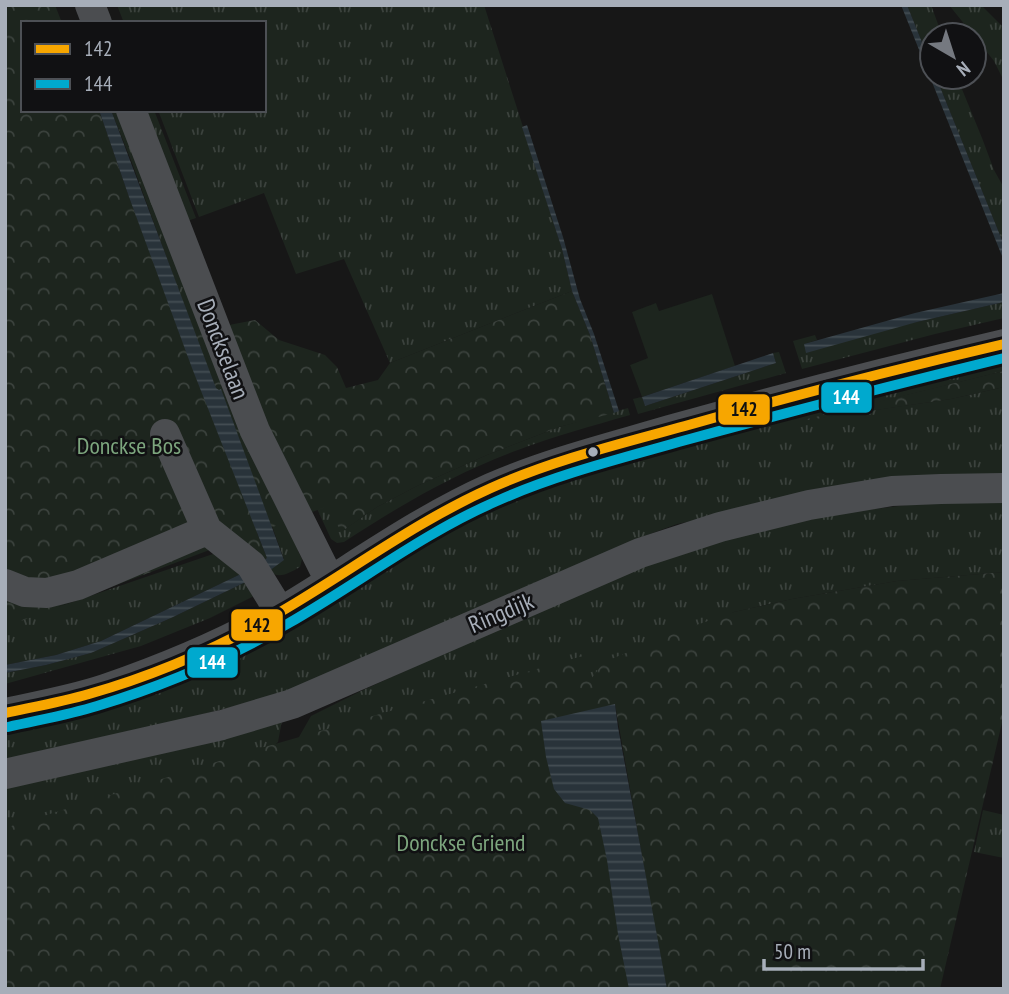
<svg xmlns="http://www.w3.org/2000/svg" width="1009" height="994" font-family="'PT Sans Narrow',sans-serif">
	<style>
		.grass { fill: url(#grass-tufts) }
		.forest { fill: url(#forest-crowns) }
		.garden { fill: #1d251e }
		.water { fill: url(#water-rules) }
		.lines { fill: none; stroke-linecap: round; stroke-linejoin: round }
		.minor { stroke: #4b4d50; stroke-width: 30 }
		.bus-1-casing { stroke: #111113; stroke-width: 16 }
		.bus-2-casing { stroke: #111113; stroke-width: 16 }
		.bus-1 { stroke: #f7a600; stroke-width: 10 }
		.bus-2 { stroke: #00a9ce; stroke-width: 10 }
		.bus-dot { fill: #a7aeb9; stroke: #111113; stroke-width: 2.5 }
		.labels { text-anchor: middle; stroke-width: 5; stroke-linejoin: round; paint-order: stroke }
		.street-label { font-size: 24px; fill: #a7aeb9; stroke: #111113 }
		.park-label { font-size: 24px; fill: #7da67e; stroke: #111113 }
		.line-badge { stroke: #111113; stroke-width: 2.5 }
		.badge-label { font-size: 19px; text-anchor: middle; font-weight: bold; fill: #fff }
		.pale-badge-label { font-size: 19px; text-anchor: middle; font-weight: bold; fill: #111 }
	</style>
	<defs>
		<pattern id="grass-tufts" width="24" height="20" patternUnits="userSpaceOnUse" patternTransform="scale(1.75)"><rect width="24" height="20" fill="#1d251e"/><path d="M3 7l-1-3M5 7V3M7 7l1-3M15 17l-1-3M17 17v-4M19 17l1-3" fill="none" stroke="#3b423d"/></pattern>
		<pattern id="forest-crowns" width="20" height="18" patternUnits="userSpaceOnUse" patternTransform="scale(1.75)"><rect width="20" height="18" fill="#1d251e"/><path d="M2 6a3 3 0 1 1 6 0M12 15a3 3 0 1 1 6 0" fill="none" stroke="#3b423d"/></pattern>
		<pattern id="water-rules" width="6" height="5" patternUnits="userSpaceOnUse" patternTransform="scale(1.75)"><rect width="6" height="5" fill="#29333a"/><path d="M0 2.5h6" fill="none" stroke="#454e54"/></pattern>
	</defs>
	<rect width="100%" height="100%" fill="#171717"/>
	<path class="grass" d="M117,5H484L562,249L572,291L390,363L344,259L296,274L264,193L199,217L158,110H264V23H124Z
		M907,5H931L942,35H932V67Z
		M949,5H981L1004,28V81L994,61Z
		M936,77H957L982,138L994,170L1004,188V245Z
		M111,110H122L304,548L298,551L302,559L300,567C291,572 277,581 270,570L284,559L222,389L198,343L132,163Z
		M139,110H154L196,218L187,221Z
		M1004,302V318L935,334L802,369L793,341L815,335L817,340L804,344L917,322Z
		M779,352L786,373L638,414L633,399L642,397L645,406L776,363L773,353Z
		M1004,354V371L806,420L951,399L1004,387V477L801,498L677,524L639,538L301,690L5,763V725L125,698L429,531L432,536L497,505L500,508L514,502L512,498L526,491L524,485Z
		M628,408L630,415C592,426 554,436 518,450C455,473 399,506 344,542L337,543L331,539L313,500L323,494L342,531L377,507L417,486L487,455L559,427Z
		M1004,500V572L897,581L792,599L734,612L586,686L5,989V853L292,757L299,737L311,716L361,691L555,603L685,550L799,520L850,512L907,505Z
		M216,553L247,571L101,641L56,655L5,665V603L58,607Z
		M252,579L256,595L210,618L141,646L5,684V673L46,665L91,653L171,618Z
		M282,720L278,742L263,754L5,835V786Z
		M983,810L1004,815V858L974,852Z"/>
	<path class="forest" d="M5,5H55L62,23H23V110H99L129,197L182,334L255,320L279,340L325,355L337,367L346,388L378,380L390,363L572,291L590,335L614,413L559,427L487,455L417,486L377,507L341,532L328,506L257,533L267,558L260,563L236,540L5,627Z
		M1004,371V387L951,399L795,422Z
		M1004,572V714L940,989H667L654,924L615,704L595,710L637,989H5V828L261,748L586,655L591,679L604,662L682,630L734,612L792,599L897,581Z"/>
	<path class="garden" d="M712,294L735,366L642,397L630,365L648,358L632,312L656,303L659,311Z"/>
	<path class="water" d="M901,5H907L932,67V77H936L1004,245V261Z
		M99,110H111L216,388L219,390L221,389L284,560L265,574L259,564L267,558L192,368L129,197Z
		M527,125L563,237L580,299L594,334L619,411L614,413L590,335L572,291L562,249L522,127Z
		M1004,293V302L917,322L806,353L804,344L915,313Z
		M773,353L776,363L645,406L642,397Z
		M247,571L252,579L171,618L91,653L46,665L5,673V665L56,655L101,641Z
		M615,704L618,727L667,989H629L618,934L607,860L598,818L590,810L565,803L554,789L546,757L541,721Z"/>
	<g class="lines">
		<path class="minor" d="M90,5L97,23
			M131,110L255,431L330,581
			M165,434L207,530
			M5,584L25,592L47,593L78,585L207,530L251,565L280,612
			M5,713C38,706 72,700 105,689C166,668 226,643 282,611C351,570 417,521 491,488C548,463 609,448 670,430C780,399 893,370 1004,344
			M5,774L222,725L292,704L640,553L720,527L809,505L892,491L941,489L1004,488"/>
		<g class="bus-1-casing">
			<path id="bus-1" d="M5,713C33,707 62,702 89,694C156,675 222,646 282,611C352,570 417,521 491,488C553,460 620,444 685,426C791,396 897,369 1004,344"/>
		</g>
		<g class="bus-2-casing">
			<path id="bus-2" d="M8,727C38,720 68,715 97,706C163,686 229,658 289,623C359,583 423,533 497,501C557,474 623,458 686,440C792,411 897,384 1004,358"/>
		</g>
		<use href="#bus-1" class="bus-1"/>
		<use href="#bus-2" class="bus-2"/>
	</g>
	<circle class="bus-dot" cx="593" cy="452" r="6"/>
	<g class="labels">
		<g class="street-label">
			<text transform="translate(223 349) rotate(69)" y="8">Donckselaan</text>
			<text transform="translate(501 613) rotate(-23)" y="8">Ringdijk</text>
		</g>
		<g class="park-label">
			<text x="129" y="454">Donckse Bos</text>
			<text x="461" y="851">Donckse Griend</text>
		</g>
	</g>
	<g class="line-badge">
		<rect x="820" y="381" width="53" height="33" rx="7" fill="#00a9ce"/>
		<rect x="717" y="393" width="54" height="33" rx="7" fill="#f7a600"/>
		<rect x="230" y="608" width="54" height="34" rx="7" fill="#f7a600"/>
		<rect x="186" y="646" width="53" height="33" rx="7" fill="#00a9ce"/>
	</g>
	<g class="badge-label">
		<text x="846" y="404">144</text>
		<text x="212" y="669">144</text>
	</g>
	<g class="pale-badge-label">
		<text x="744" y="416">142</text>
		<text x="257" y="632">142</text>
	</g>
	<rect width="1009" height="994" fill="none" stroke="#a7aeb9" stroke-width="14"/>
	<rect x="21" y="21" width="245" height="91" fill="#111113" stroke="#4d5055" stroke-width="2"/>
	<rect x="35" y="44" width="35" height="10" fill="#f7a600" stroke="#4d5055" stroke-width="2"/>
	<text x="84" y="56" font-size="21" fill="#a7aeb9">142</text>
	<rect x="35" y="79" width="35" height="10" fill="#00a9ce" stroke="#4d5055" stroke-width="2"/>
	<text x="84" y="91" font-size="21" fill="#a7aeb9">144</text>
	<g transform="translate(953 56) rotate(141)"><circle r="33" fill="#111113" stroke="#4d5055" stroke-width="2"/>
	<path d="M0-5L12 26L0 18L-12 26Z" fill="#757980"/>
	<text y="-10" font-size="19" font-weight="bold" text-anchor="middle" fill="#a7aeb9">N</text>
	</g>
	<path d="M764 959v10h159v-10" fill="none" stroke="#a7aeb9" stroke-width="3.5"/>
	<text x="774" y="959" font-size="21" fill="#a7aeb9" stroke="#111113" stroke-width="5" paint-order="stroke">50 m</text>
</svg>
